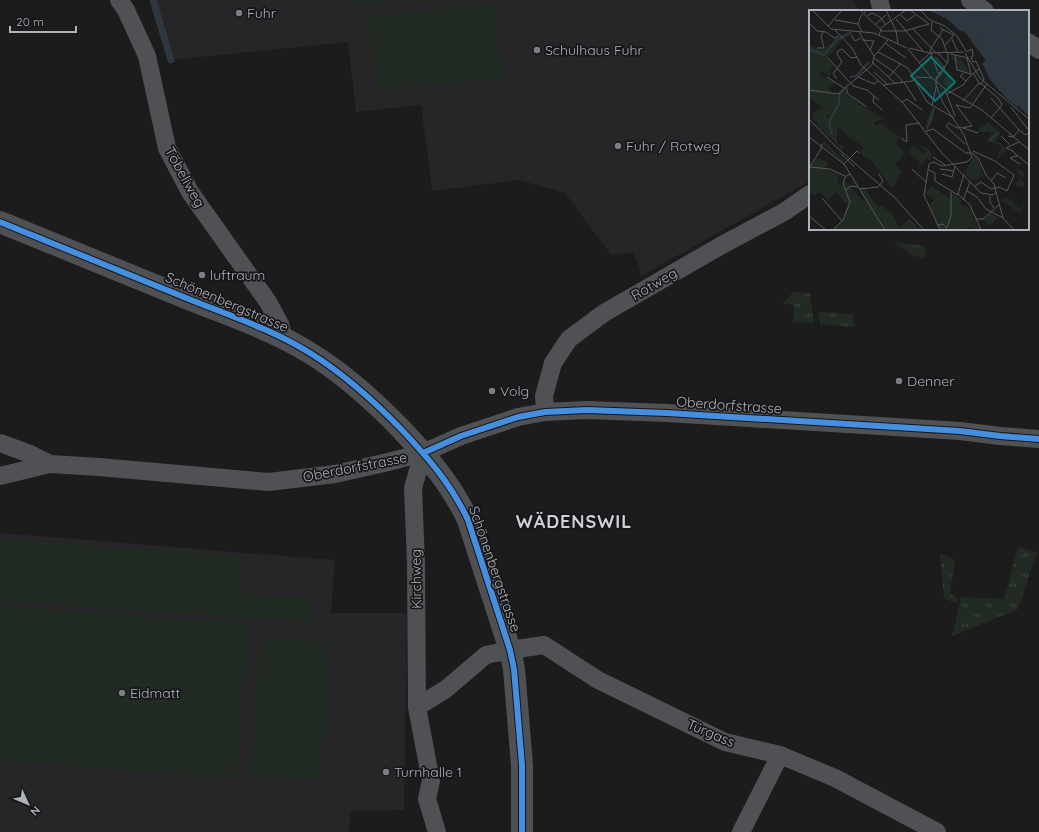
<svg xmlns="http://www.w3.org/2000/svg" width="1039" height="832" font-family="Quicksand,sans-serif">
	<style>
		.built { fill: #262628 }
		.grass { fill: url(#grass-tufts) }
		.pitch { fill: #212a23 }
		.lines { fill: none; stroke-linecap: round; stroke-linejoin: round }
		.stream { stroke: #2e373f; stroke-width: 7 }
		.street { stroke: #505155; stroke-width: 18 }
		.secondary { stroke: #4f5054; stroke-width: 22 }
		.cycleway-casing { stroke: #161618; stroke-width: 8 }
		.cycleway { stroke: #468fdf; stroke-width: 6 }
		.poi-dot { fill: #7a7e85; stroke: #161618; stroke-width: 1.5 }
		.labels { text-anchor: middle; stroke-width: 3.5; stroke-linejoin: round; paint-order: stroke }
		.poi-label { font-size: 14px; fill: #adb2bd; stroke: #161618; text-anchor: start }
		.street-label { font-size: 14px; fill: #adb2bd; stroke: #161618 }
		.district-label { font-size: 18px; font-weight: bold; letter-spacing: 1px; fill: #ced1d9; stroke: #161618 }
		.inset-river { fill: none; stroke: #2e373f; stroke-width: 2 }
		.inset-road { fill: none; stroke: #56585c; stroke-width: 1 }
		.view { fill: #0f766e; fill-opacity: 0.15; stroke: #0f766e; stroke-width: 2 }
		.inset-edge { fill: none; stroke: #adb2bd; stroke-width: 2 }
	</style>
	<defs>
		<pattern id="grass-tufts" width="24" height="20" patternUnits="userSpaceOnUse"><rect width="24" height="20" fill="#212a23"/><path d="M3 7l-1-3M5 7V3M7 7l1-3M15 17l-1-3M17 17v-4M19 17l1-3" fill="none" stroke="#3f4641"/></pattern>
	</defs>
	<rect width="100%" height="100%" fill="#1c1c1c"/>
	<path class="built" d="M153,0H852L860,11H810V180L805,184L641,276L634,252L611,255L565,193L519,180L432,191L421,105L356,112L348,42L171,60Z
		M0,533L335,560L331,613H407L404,810L351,811L348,832H0Z"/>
	<path class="grass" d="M894,242L925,246V258L913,256Z
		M793,292L810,293L814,323L793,322L794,305L783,304Z
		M818,312L852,314L855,327L820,324Z
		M1018,547L1037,552L1018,609L952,636L961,597L1004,599Z
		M940,553L955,560L950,594L958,598L957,603L944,599Z"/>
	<path class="pitch" d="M354,0H399L354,5Z
		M496,4L503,78L375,90L369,17Z
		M0,539L242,556L239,593L313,598L311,623L0,601Z
		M0,606L249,624L237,779L0,761Z
		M261,637L332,643L321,781L250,775Z"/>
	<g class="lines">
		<path class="stream" d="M153,0L171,60"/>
		<path class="street" d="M119,0L126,10L147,56L167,148L190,192L268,302L280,324L284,339
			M879,0L882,11
			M970,0L985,11
			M1028,42L1039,50
			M545,412L544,396L553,363L569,339L604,313L722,245L784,212L810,194
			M0,443L30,454L50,464
			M423,453L413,488L416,563L417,707L431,781L427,799L437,832
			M0,476L50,464L99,467L269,482L335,474L384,463L423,453L461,436L518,417L545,412L587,410L667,413L960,431L1000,436L1039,439
			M417,707L446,689L486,655L510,650L544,645L598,680L725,742L780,755L835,778L937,832
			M741,832L780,755"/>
		<path class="secondary" d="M0,222C64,248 127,274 191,300C231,316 273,330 310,353C344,374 374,401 402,430C429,459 451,484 468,520L510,650L514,669L522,765V832"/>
		<g class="cycleway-casing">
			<path id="cycleway" d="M0,222C64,248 127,274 191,300C231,316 273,330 310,353C344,374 374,401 402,430C429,459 451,484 468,520L510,650L514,669L522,765V832
				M423,453L461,436L518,417L545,412L587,410L667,413L960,431L1000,436L1039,439"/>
		</g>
		<use href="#cycleway" class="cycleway"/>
	</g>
	<g class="poi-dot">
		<circle cx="239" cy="13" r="4"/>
		<circle cx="537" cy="50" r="4"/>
		<circle cx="618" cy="146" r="4"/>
		<circle cx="202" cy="275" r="4"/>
		<circle cx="899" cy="381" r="4"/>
		<circle cx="492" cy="391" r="4"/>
		<circle cx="122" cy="693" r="4"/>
		<circle cx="386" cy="772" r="4"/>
	</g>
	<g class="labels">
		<g class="poi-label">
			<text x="247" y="18">Fuhr</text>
			<text x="545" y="55">Schulhaus Fuhr</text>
			<text x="626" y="151">Fuhr / Rotweg</text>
			<text x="210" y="280">luftraum</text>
			<text x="907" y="386">Denner</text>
			<text x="500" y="396">Volg</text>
			<text x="130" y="698">Eidmatt</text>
			<text x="394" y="777">Turnhalle 1</text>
		</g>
		<g class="street-label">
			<text transform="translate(185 177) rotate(61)" y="5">Töbeliweg</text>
			<text transform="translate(654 284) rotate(-30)" y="5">Rotweg</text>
			<text transform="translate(227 302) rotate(23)" y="5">Schönenbergstrasse</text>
			<text transform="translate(729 405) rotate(4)" y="5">Oberdorfstrasse</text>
			<text transform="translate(355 467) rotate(-11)" y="5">Oberdorfstrasse</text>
			<text transform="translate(495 569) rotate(71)" y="5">Schönenbergstrasse</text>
			<text transform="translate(416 579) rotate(-91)" y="5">Kirchweg</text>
			<text transform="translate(711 733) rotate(23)" y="5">Türgass</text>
		</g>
		<g class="district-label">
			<text x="574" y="528">WÄDENSWIL</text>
		</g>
	</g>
	<g transform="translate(809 10)">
		<rect width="220" height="220" fill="#1c1c1c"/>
		<path d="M18,48L25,56L20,60L23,64L19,66L14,61L10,65L26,73L20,78L23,84L28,85L22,105L13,108L11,105L14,97L0,88V51H15ZM36,79L39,86L74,109L65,112L68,116L71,113L91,127L86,133L96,143L86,155L93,161L83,179L64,152L50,143L55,137L41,128L48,125L38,110V98L32,89ZM16,131L19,135L36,151L34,152L12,133ZM110,135L120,139L123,144L121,151L117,148L114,154L108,155L112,149L109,151L100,142L104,136L115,144L117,141ZM8,148L20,152L16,159L30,164L28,171L33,176L36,171L54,191L57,189L51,179L55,177L69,197L73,195L84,205L90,217L101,209L111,220H24L34,210L39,196L28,182L16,191L17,188L10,182L6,185L0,183V158ZM206,158L217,163L212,170L217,173L214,178L206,175L212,167ZM122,176L142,189V183L148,186L153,190L150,194L163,199L165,207L155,205L153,199L150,204L151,201L143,199L145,209L151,211L154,207L172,220L159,216L157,220H131L120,195L126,188L116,184V180L119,181ZM195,188L202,190L205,194L206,190L205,195L213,199L215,196L213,194L216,196L211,203L193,191Z" fill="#212a23"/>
		<path d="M42,24L34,28L16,51H0V35L13,40L35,25ZM36,79L32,89L42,101L38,110L51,114L52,118L50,123L41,128L28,116V133L36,138L32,139L10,117L2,104L14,97L15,102L11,106L20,108L26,88ZM124,97L126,107L118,119V109ZM179,112L191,122L186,131L193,134L198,140L190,148L188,147L193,136L180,131L182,122H169L172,114L175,116ZM153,199L159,201H154L155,205L164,207L169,217L151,205Z" fill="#212a23"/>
		<path d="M164,145L168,148L175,166L163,171L156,163Z" fill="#212a23"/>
		<path d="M146,46L150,47L161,63L148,60L147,53L142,48ZM143,199L151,201L154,207L151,211L142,209ZM181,203L189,207L180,216L175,210Z" fill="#212a23"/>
		<path d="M137,65L145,75L142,80L134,72Z" fill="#212a23"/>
		<path d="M118,0H220V106L211,98V95L208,97L196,87L182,71L173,53L177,51L156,22L151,21L138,9Z" fill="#2e373f"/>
		<path class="inset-river" d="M164,0L170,36M170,30V0M170,36L220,55M170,36L220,22M170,36L185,0M0,39L15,45L27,30L43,22M41,67L47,66L60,52M118,119L125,98M23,125L20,112L30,94V85L35,80M179,131L190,123"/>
		<path class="inset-road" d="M3,0L22,19L65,23L98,38M51,0L72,20M77,0L87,21L89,34M101,0L120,14M111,0L121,10L136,16L148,26L157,41M92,5L98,11L106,5M58,6L63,3L71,7L77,15M87,9L114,41M26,10L49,14L53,22M123,12L122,20L133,29L138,43M0,13L8,21L17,22L25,28L30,26M49,14L52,6L58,0M66,15L77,5M19,16L33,0M131,18L145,25M104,19L127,43M26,20L43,38L52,55L93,92L133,143L172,183L184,185L187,182L185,174L177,165L169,148L162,142M71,21H95L120,14M50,22L65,46M42,25L46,31L52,28M70,25L73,17L97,0M143,29L149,42M53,30L65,31L61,40M76,33L97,48M136,35L145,25M8,38H15L12,26L14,22M100,38L121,43L155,42M99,39L122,67L136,79L173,100L220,140M69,42L99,58L118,92L145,108M157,42L163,39L164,46L162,47M129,43L138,53M156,43L171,68L220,109M141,44L159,48M146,45L148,60L162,64M126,47L136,58L127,70M162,47L164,52L167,51L175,69L172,74M19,48L44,76L58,80L70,90M65,48L85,62L94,72M158,48L162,64M64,53L87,74M110,53L121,43M65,62L78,74M155,63L151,66L157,71M164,63L170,73L176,76M133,64L129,63L121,40L134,20M18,67L35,78M49,67L65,74L69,71M80,67L92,53M28,69L24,64L33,52L28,44L29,41L33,39L42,48L48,47M95,72L107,91M74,75L103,71L109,67L123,68M37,77L39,84L58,97M176,77L190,89L193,95L182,108M0,80L29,84L63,55L65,46L79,30M136,80L146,106M138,84L154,75L161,66L170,59M65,86L64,92L73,100M182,88L210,120L217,125L220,122M154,91L170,73M93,92L98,89L113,100M123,96L127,77M202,97L220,121M0,109L26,136L85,187L115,220M152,117L148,118L140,113L137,116L156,134M152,118L163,116L147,95L161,98L178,74M154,118L169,123M117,121L124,119L157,143H162M192,126L201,135M199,126L204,127L210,120M0,127L35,154L76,220M92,128L98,132L97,115L111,113M210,132L197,138L204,141L208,146L201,148L211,154M164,141L186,151L205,165L198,181L190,177L182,179L172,172L166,176M32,144L46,157M208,145L220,155M124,147L136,155M35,154L48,141L50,143M1,157L21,159L36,166M0,158L12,139L13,134M103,159L118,173M131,159L145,161M120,160L126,163V171L149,185M133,164L143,167L146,156M155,164L149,184L161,195L172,220M182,171L188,163L197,168M51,179L69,177L74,171L70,164M37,180L41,176L49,177M158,181L168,187L177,199L194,208M187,182L194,208L205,220M181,186V192L185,198M13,188L33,211M154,190L161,172M0,206L17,220M166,209H174L191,194M129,215L134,214L139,220M138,217L142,206V182M24,220L34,210L41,192L34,173L36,167L41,164M131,220L115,185L120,154L124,152L133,156L158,152L163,147L155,125L134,93L127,75V68L139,52V43"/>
		<path class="view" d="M122,47L146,72L126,91L102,66Z"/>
		<rect width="220" height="220" class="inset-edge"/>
	</g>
	<g transform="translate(28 804) rotate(134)" stroke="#161618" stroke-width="3" paint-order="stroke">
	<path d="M0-3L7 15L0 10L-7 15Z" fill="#adb2bd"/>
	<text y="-6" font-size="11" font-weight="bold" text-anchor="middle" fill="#adb2bd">N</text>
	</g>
	<path d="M10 26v6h66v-6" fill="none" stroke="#adb2bd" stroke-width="2"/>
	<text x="16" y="26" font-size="12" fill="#adb2bd" stroke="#161618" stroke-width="3" paint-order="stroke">20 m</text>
</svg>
